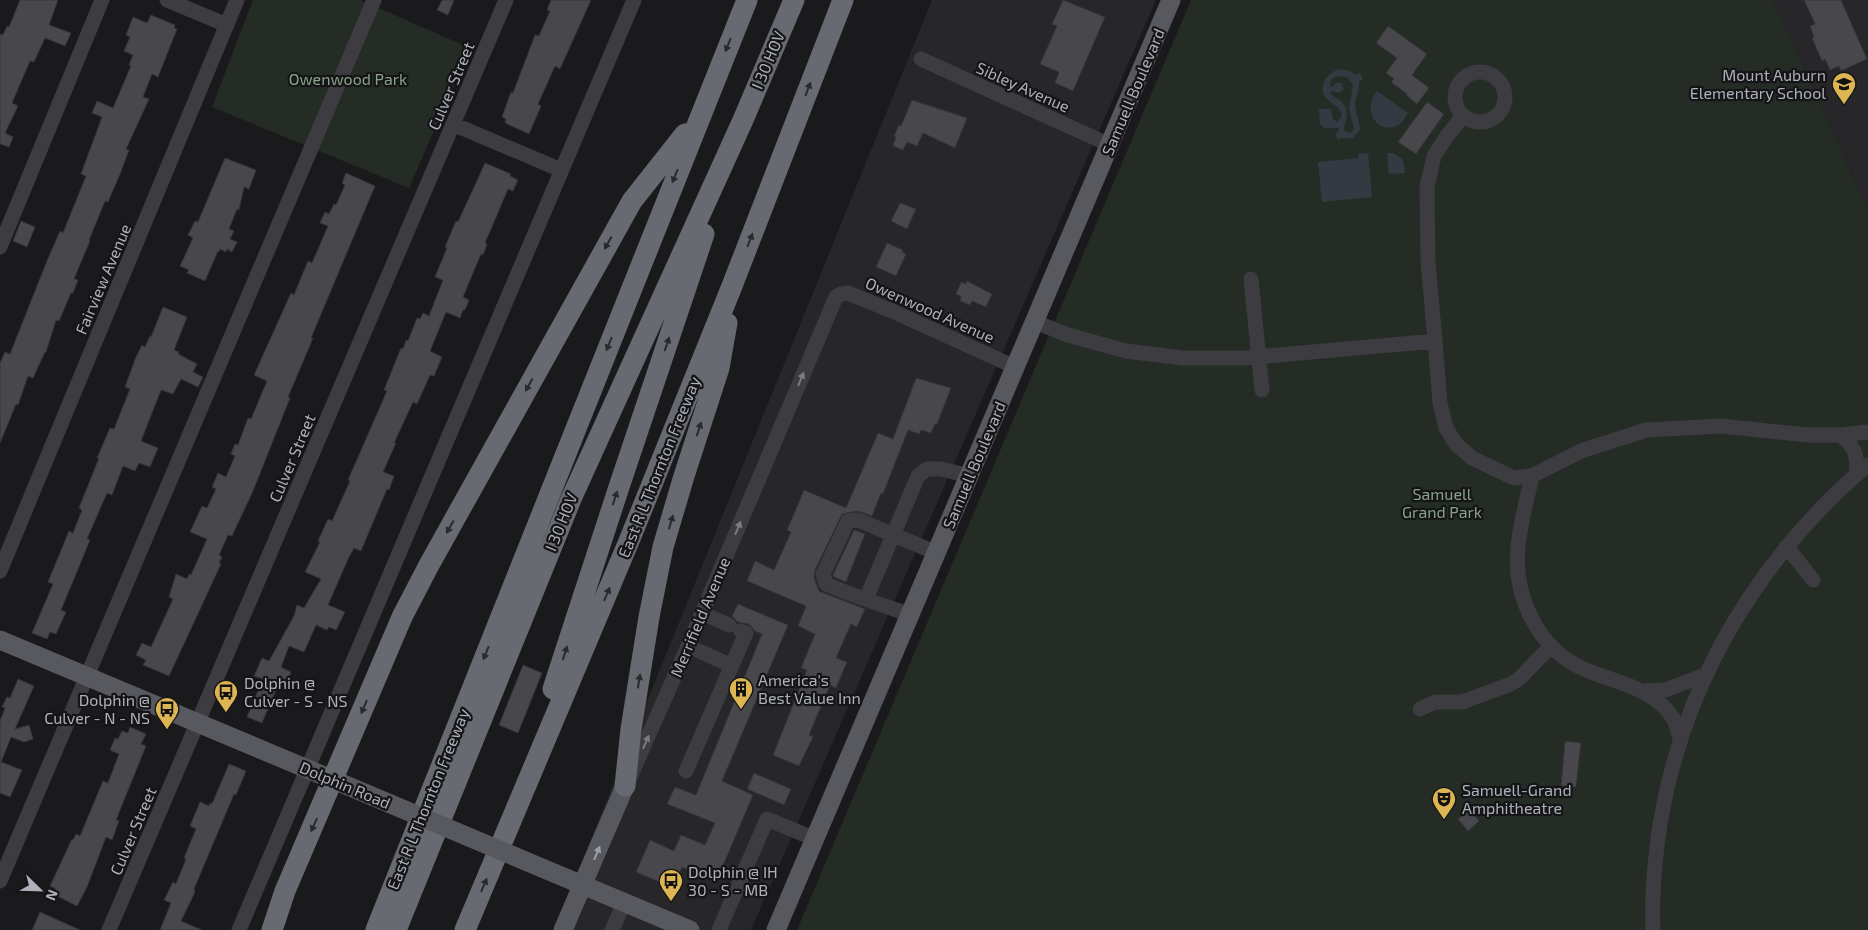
<svg xmlns="http://www.w3.org/2000/svg" width="1868" height="930" font-family="'Exo 2',sans-serif">
	<style>
		.built { fill: #272629 }
		.green { fill: #252c26 }
		.water { fill: #343a41; fill-rule: evenodd }
		.building { fill: #48474c; stroke: #353538 }
		.lines { fill: none; stroke-linecap: round; stroke-linejoin: round }
		.minor { stroke: #3c3c41; stroke-width: 15 }
		.major { stroke: #58595f; stroke-width: 19 }
		.highway { stroke: #686a71; stroke-width: 21 }
		.major-bridge { stroke: #58595f; stroke-width: 19 }
		.oneway { fill: #2a2a2e }
		.oneway2 { fill: #7b7c84 }
		.oneway3 { fill: #9d9fa8 }
		.labels { text-anchor: middle; stroke-width: 4.5; stroke-linejoin: round; paint-order: stroke }
		.street-label { font-size: 16px; fill: #aeb1ba; stroke: #151517 }
		.poi-label { font-size: 16px; fill: #aeb1ba; stroke: #151517; text-anchor: start }
		.park-label { font-size: 16px; fill: #88a28b; stroke: #151517 }
	</style>
	<rect width="100%" height="100%" fill="#1a1a1c"/>
	<path class="built" d="M932,0H1156L751,930H554Z
		M1773,0H1868V210Z"/>
	<path class="green" d="M253,0H360L470,48L409,188L212,107Z
		M1191,0H1773L1868,210V930H797Z"/>
	<path class="water" d="M1341,69L1350,71L1356,75L1360,73L1363,79L1359,81C1360,90 1355,97 1355,106C1356,114 1360,122 1360,130L1353,138H1341L1338,140L1335,134L1339,131L1338,128H1324L1320,124L1319,109H1331L1333,119L1337,122C1350,111 1332,105 1326,98C1317,86 1328,71 1341,69ZM1336,76L1347,77L1353,85L1349,109L1354,128L1352,132H1346L1344,129L1347,115L1346,108L1341,101L1331,95V91L1339,93L1344,89L1341,83H1336L1332,87L1330,86L1331,80Z
		M1377,91L1408,113C1406,116 1404,120 1401,123C1386,137 1358,117 1377,91Z
		M1368,153L1372,197L1322,202L1318,162L1358,158V154Z
		M1387,153H1393L1403,160L1405,173L1389,174Z"/>
	<path class="building" d="M20,0H58L49,25L71,33L65,46L45,38L34,62L30,61L12,103L18,106L5,133L13,137L9,147L0,144V34L3,35L7,26L9,27Z
		M442,0H454L448,15L437,10Z
		M551,0H591L560,69L555,66L538,104L541,106L529,134L505,123L506,119L502,117L511,92L513,93L535,35L539,36L550,11L547,10Z
		M1063,0L1105,17L1073,91L1055,83L1059,72L1040,64L1057,26L1052,24Z
		M1804,0H1841L1867,59L1841,71L1839,66L1830,70L1825,59L1822,61L1812,38L1814,37L1810,26L1815,24Z
		M151,15L175,25L174,28L177,29L158,77L152,74L143,97L149,99L126,149L129,150L120,174L108,202L105,201L89,240L90,241L74,279L78,280L73,293H71L59,321L56,320L46,352H45L33,378L28,376L18,405L16,404L0,443V363L5,352L10,354L47,261L60,231L63,233L86,176L81,174L102,117L92,113L97,101L113,108L131,66L129,65L133,55L124,51L130,37L126,35L133,17L147,23Z
		M1388,26L1427,54L1412,75L1429,88L1417,104L1406,95L1407,94L1391,82L1394,79L1386,73L1397,58L1376,43Z
		M912,100L967,118L955,148L923,133L917,146L907,142L903,150L893,146L896,137L894,136L899,125L901,126Z
		M1427,102L1444,114L1416,154L1398,142Z
		M225,158L256,170L249,189L244,187L239,210L237,209L229,229L234,231L230,239L237,242L232,252L227,249L226,252L220,249L219,252L218,251L205,281L187,273L189,270L180,266L193,238L188,235L195,221L198,222Z
		M485,163L511,174L510,176L518,180L513,191L508,189L485,243L487,244L483,255L481,254L463,297L469,300L465,310H463L460,318L446,312L430,351L442,357L434,376L430,375L417,404L413,402L394,443H396L383,472L394,476L389,490L387,489L361,551L354,548L349,557L328,605L345,612L336,630L329,627L327,630L316,625L304,652L289,646L281,667L291,672L285,688L278,685L262,723L247,717L263,679L254,676L262,658L269,661L294,616L297,605L304,608L321,579L305,572L320,542L318,541L328,519L332,521L350,481L348,480L387,391L384,390L401,348L403,349L406,340L408,341L417,318L420,319L423,313L429,316L443,280L435,277L447,248L445,247L456,221L458,222Z
		M346,173L375,186L311,338H313L288,397L290,398L253,491L232,536L228,535L219,555L222,557L219,563L221,564L169,676L143,665L146,660L136,655L142,643L151,647L152,645L173,599L169,597L176,574L187,579L189,574L191,575L207,539L190,532L202,506L207,508L216,489L212,487L218,473L226,477L235,456L231,454L235,444L238,445L248,418L251,419L267,381L254,375L291,293L294,295L308,261L312,263L328,226L320,223L325,212L329,214L334,204L336,205L345,185L342,183Z
		M900,203L916,209L907,229L891,221Z
		M21,221L35,227L27,247L13,241Z
		M887,243L903,250L902,252L906,254L896,276L876,267Z
		M967,281L992,294L986,307L972,301L970,305L960,301L961,296L956,294L961,282L966,284Z
		M163,307L187,317L174,350L179,352L178,354L197,364L193,372L203,377L198,387L181,379L173,394L161,390L141,441L158,448L150,467L139,463L135,471L123,466L112,495L107,493L87,539L90,540L61,610L66,612L56,634L50,632L47,639L32,633L53,584L48,582L69,531L73,533L82,510L79,508L99,458H97L110,428L114,429L130,389L125,387L136,357L142,345L145,347L150,336L151,337Z
		M916,378L951,388L937,424H935L931,433L921,430L919,434L908,430L883,494L881,493L872,516L858,511L842,514L815,570L814,577L819,591L865,609L857,627L851,624L836,658L847,662L836,688L830,685L809,735L813,737L799,766L773,755L807,670L801,668L815,634L798,626L806,606L747,581L755,561L774,570L791,532L787,530L804,490L846,508L878,433L893,439Z
		M854,530L865,534L846,582L834,577L833,575Z
		M738,604L788,625L722,781L753,795L716,882L682,867L673,888L636,872L650,840L674,851L681,835L705,845L715,823L667,804L675,787L696,795L762,634L755,631L749,624L738,622L732,616Z
		M523,665L542,673L518,733L499,725Z
		M18,679L34,686L15,729L29,725L33,739L24,742L11,737L1,762L22,770L10,797L0,793V721L5,708L2,707L7,697L10,698Z
		M130,727L146,734L141,744L146,746L116,820L119,821L112,840L106,837L87,887L77,906L53,894L56,889L50,886L72,839L73,840L76,834L80,836L103,781L108,783L119,754L110,750L115,738L118,739L122,731L128,733Z
		M1565,741L1581,743L1576,787L1561,786Z
		M229,764L246,771L236,795L234,794L194,889L195,892L181,921L202,930H160L171,903L164,900L173,882L176,884L186,859L184,858L196,829L190,826L200,802L209,806L210,803L212,804Z
		M754,773L791,789L784,805L747,789Z
		M1469,809L1479,821L1468,831L1458,819Z
		M40,912L80,930H32Z"/>
	<g class="lines">
		<path class="minor" d="M167,0L227,25
			M921,59L1110,145
			M1455 97a25 25 0 1 1 50 0a25 25 0 1 1-50 0Z
			M453,124L561,170
			M0,247L102,0
			M1251,279L1262,390
			M1035,322L1068,335L1126,351L1183,358H1245L1435,341L1440,403L1446,428L1456,444L1472,458L1514,478L1532,476L1581,451L1646,430L1721,426L1807,435H1841L1868,432
			M1435,341L1428,262L1427,187L1434,156L1447,136L1463,116
			M1841,435C1856,449 1857,454 1857,474
			M1532,476C1527,500 1520,523 1518,547C1513,596 1538,649 1584,669C1615,683 1653,687 1673,718C1677,724 1678,733 1680,739
			M1786,547L1795,557L1813,580
			M0,571L237,0
			M866,599L918,476L927,469H941L970,476
			M702,613L729,625
			M911,615C882,605 853,596 826,584L823,574L848,521L858,520L937,553
			M688,646L732,666
			M1643,691L1665,690L1705,675
			M1420,709L1435,702H1462L1511,684L1519,679L1551,646
			M686,771L746,633L741,631
			M631,775L688,646L836,297L841,294L848,293L892,311L1015,367
			M0,881L374,0
			M109,930L506,0
			M239,930L634,0
			M612,930L624,903
			M719,930L767,819L815,839
			M1653,930C1651,895 1655,859 1660,824C1679,711 1727,614 1803,528C1823,506 1844,484 1868,465"/>
		<path class="major" d="M0,640L367,794
			M542,868L690,930
			M563,930L625,786
			M776,930L1171,0"/>
		<path class="highway" d="M553,689L619,487L704,234
			M625,786L631,729L649,617L663,547L684,476L719,368L727,323
			M272,930L285,891L402,617L429,565L632,201L685,134
			M376,930L747,0
			M396,930L571,499L743,120L794,0
			M465,930L629,541L732,286L843,0"/>
		<path class="major-bridge" d="M367,794L542,868"/>
	</g>
	<defs><path id="oneway-solid" d="M-6-.8H1V-3.2L6.5 0L1 3.2V.8H-6Z" transform="scale(1.25)"/></defs>
	<g class="oneway">
		<use href="#oneway-solid" transform="translate(728 45) rotate(112)"/>
		<use href="#oneway-solid" transform="translate(808 89) rotate(-69)"/>
		<use href="#oneway-solid" transform="translate(675 176) rotate(112)"/>
		<use href="#oneway-solid" transform="translate(750 240) rotate(-69)"/>
		<use href="#oneway-solid" transform="translate(608 243) rotate(119)"/>
		<use href="#oneway-solid" transform="translate(609 344) rotate(112)"/>
		<use href="#oneway-solid" transform="translate(667 344) rotate(-71)"/>
		<use href="#oneway-solid" transform="translate(529 385) rotate(119)"/>
		<use href="#oneway-solid" transform="translate(699 429) rotate(-72)"/>
		<use href="#oneway-solid" transform="translate(615 498) rotate(-72)"/>
		<use href="#oneway-solid" transform="translate(671 522) rotate(-74)"/>
		<use href="#oneway-solid" transform="translate(450 527) rotate(119)"/>
		<use href="#oneway-solid" transform="translate(607 594) rotate(-67)"/>
		<use href="#oneway-solid" transform="translate(486 653) rotate(112)"/>
		<use href="#oneway-solid" transform="translate(565 653) rotate(-72)"/>
		<use href="#oneway-solid" transform="translate(639 681) rotate(-81)"/>
		<use href="#oneway-solid" transform="translate(364 707) rotate(113)"/>
		<use href="#oneway-solid" transform="translate(314 825) rotate(114)"/>
		<use href="#oneway-solid" transform="translate(484 885) rotate(-67)"/>
	</g>
	<g class="oneway2">
		<use href="#oneway-solid" transform="translate(801 379) rotate(-67)"/>
		<use href="#oneway-solid" transform="translate(738 528) rotate(-67)"/>
		<use href="#oneway-solid" transform="translate(646 742) rotate(-66)"/>
	</g>
	<use class="oneway3" href="#oneway-solid" transform="translate(597 853) rotate(-67)"/>
	<defs>
		<g id="school-pin" transform="scale(1.25)"><path d="M0 17L-7.5 6A9.5 9.5 0 1 1 7.5 6Z" fill="#ddb552" stroke="#151517"/><path d="M0-5L7-2L0 1L-7-2ZM-4 1L0 2.5L4 1V4Q0 6-4 4Z" fill="#111"/></g>
		<g id="building-pin" transform="scale(1.25)"><path d="M0 17L-7.5 6A9.5 9.5 0 1 1 7.5 6Z" fill="#ddb552" stroke="#151517"/><path d="M-4-6H4V6H1V3H-1V6H-4ZM-2.5-4.3h1.7v1.8h-1.7ZM.8-4.3h1.7v1.8H.8ZM-2.5-1h1.7V.8h-1.7ZM.8-1h1.7V.8H.8Z" fill="#111"/></g>
		<g id="bus-pin" transform="scale(1.25)"><path d="M0 17L-7.5 6A9.5 9.5 0 1 1 7.5 6Z" fill="#ddb552" stroke="#151517"/><path d="M-5-6H5V4H4V6H2V4H-2V6H-4V4H-5ZM-3.5-4V0h7V-4ZM-3.5 1.2v1.5H-2V1.2ZM2 1.2v1.5H3.5V1.2Z" fill="#111"/></g>
		<g id="theatre-pin" transform="scale(1.25)"><path d="M0 17L-7.5 6A9.5 9.5 0 1 1 7.5 6Z" fill="#ddb552" stroke="#151517"/><path d="M-5-5.5Q0-4 5-5.5V0Q5 5 0 6Q-5 5-5 0ZM-3.3-2.5H-1v1.5H-3.3ZM1-2.5H3.3v1.5H1ZM-2.8 1Q0 5.5 2.8 1Z" fill="#111"/></g>
	</defs>
	<g fill-rule="evenodd">
		<use href="#school-pin" x="1844" y="84"/>
		<use href="#building-pin" x="741" y="689"/>
		<use href="#bus-pin" x="226" y="692"/>
		<use href="#bus-pin" x="167" y="709"/>
		<use href="#theatre-pin" x="1444" y="799"/>
		<use href="#bus-pin" x="671" y="881"/>
	</g>
	<g class="labels">
		<g class="street-label">
			<text transform="translate(768 60) rotate(-67)" y="6">I 30 HOV</text>
			<text transform="translate(451 86) rotate(-67)" y="6">Culver Street</text>
			<text transform="translate(1023 87) rotate(24)" y="6">Sibley Avenue</text>
			<text transform="translate(1133 92) rotate(-67)" y="6">Samuell Boulevard</text>
			<text transform="translate(103 279) rotate(-67)" y="6">Fairview Avenue</text>
			<text transform="translate(930 310) rotate(24)" y="6">Owenwood Avenue</text>
			<text transform="translate(292 458) rotate(-67)" y="6">Culver Street</text>
			<text transform="translate(974 465) rotate(-67)" y="6">Samuell Boulevard</text>
			<text transform="translate(659 467) rotate(-68)" y="6">East R L Thornton Freeway</text>
			<text transform="translate(561 522) rotate(-68)" y="6">I 30 HOV</text>
			<text transform="translate(700 617) rotate(-67)" y="6">Merrifield Avenue</text>
			<text transform="translate(345 785) rotate(23)" y="6">Dolphin Road</text>
			<text transform="translate(428 799) rotate(-68)" y="6">East R L Thornton Freeway</text>
			<text transform="translate(133 831) rotate(-67)" y="6">Culver Street</text>
		</g>
		<g class="poi-label">
			<text x="1826" y="81" text-anchor="end">Mount Auburn<tspan x="1826" dy="18">Elementary School</tspan></text>
			<text x="758" y="686">America's<tspan x="758" dy="18">Best Value Inn</tspan></text>
			<text x="244" y="689">Dolphin @<tspan x="244" dy="18">Culver - S - NS</tspan></text>
			<text x="150" y="706" text-anchor="end">Dolphin @<tspan x="150" dy="18">Culver - N - NS</tspan></text>
			<text x="1462" y="796">Samuell-Grand<tspan x="1462" dy="18">Amphitheatre</tspan></text>
			<text x="688" y="878">Dolphin @ IH<tspan x="688" dy="18">30 - S - MB</tspan></text>
		</g>
		<g class="park-label">
			<text x="348" y="85">Owenwood Park</text>
			<text x="1442" y="500">Samuell<tspan x="1442" dy="18">Grand Park</tspan></text>
		</g>
	</g>
	<g transform="translate(40 890) rotate(113)" stroke="#151517" stroke-width="4" paint-order="stroke">
	<path d="M0-4L9 19L0 12L-9 19Z" fill="#aeb1ba"/>
	<text y="-8" font-size="14" font-weight="bold" text-anchor="middle" fill="#aeb1ba">N</text>
	</g>
</svg>
